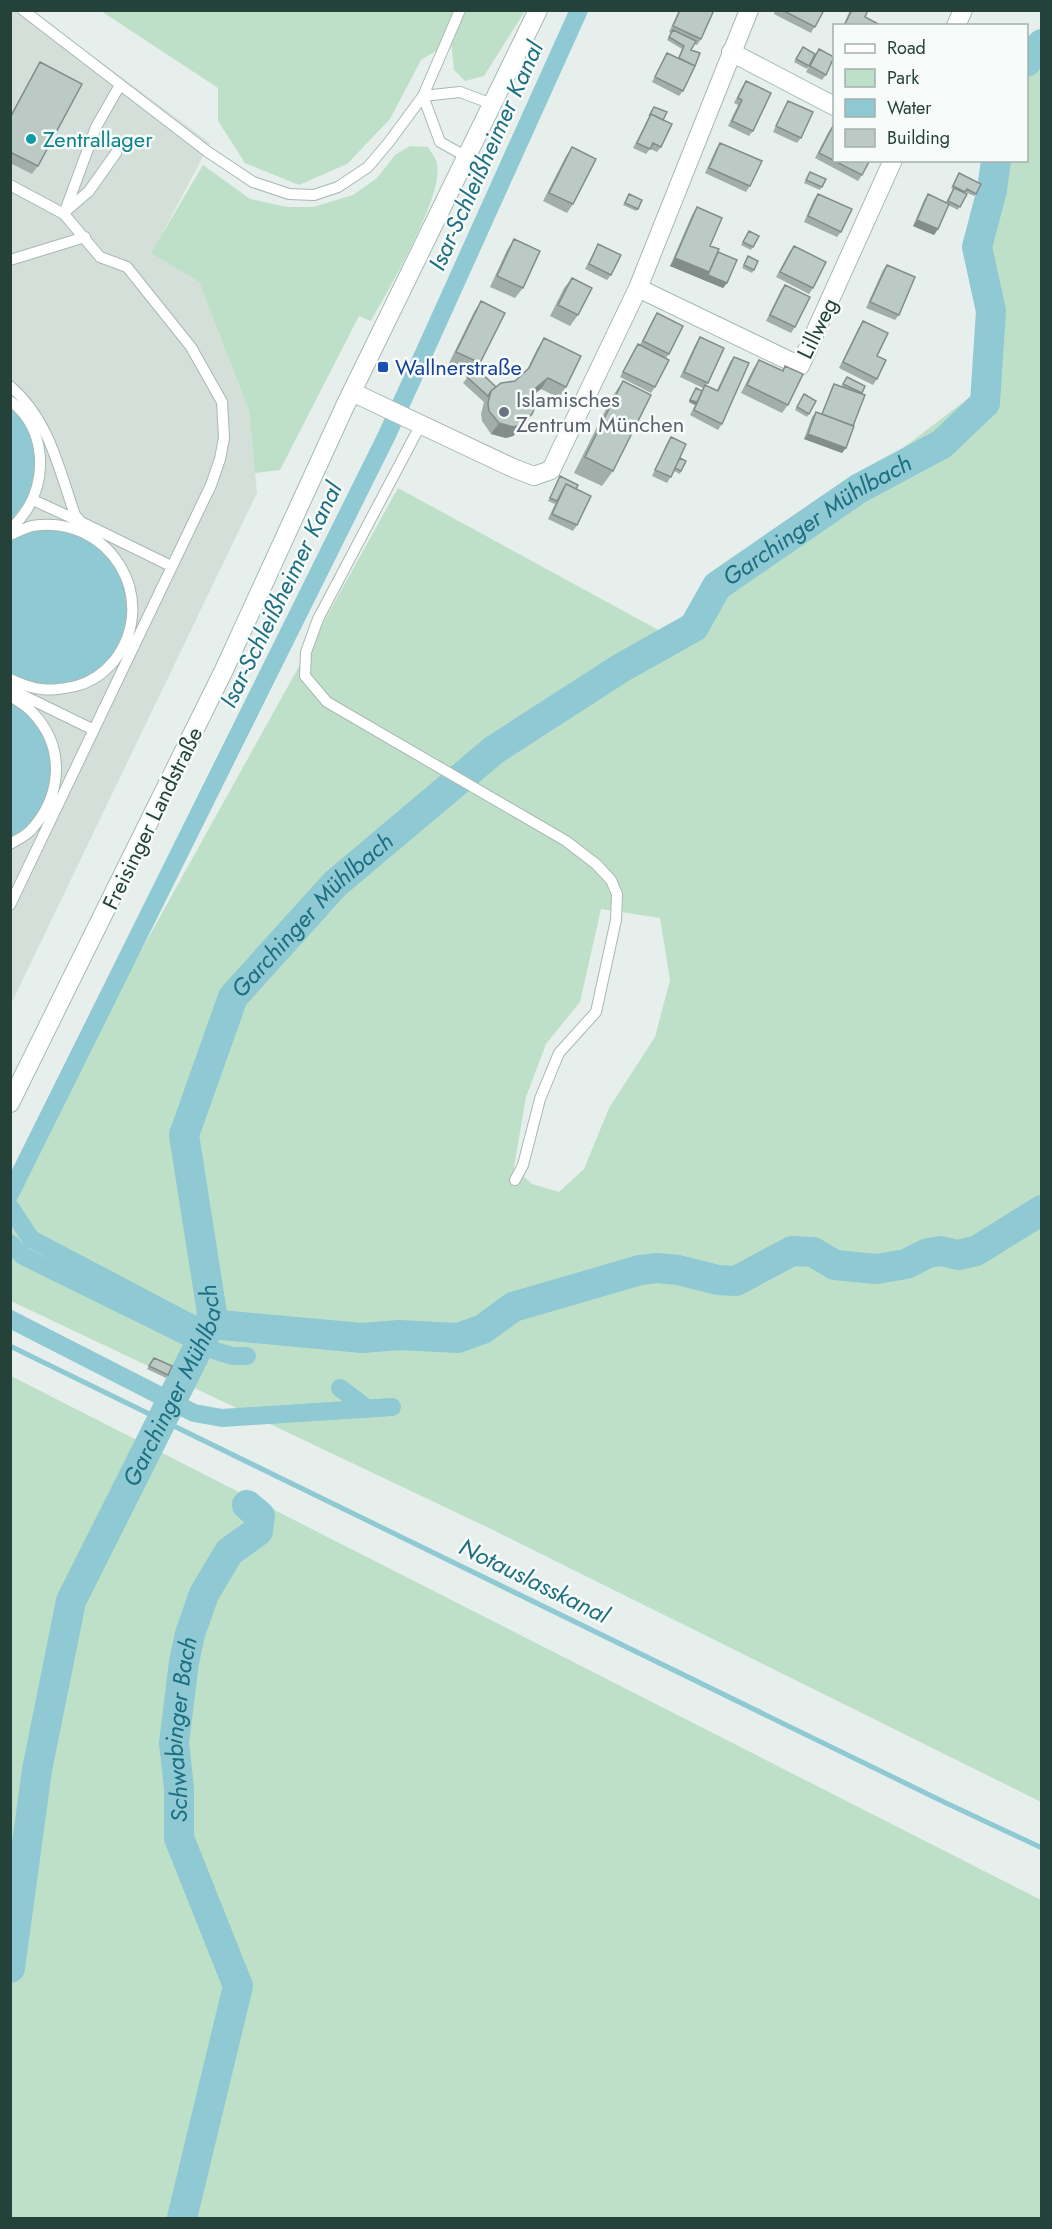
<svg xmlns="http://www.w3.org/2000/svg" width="1052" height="2229" font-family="Jost,sans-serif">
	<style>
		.built { fill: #d4dfda }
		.green { fill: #bfe0c8; fill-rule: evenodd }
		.water { fill: #8ec9d4 }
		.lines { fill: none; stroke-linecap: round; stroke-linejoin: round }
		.stream { stroke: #8ec9d4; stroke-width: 5 }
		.canal { stroke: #8ec9d4; stroke-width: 18 }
		.river { stroke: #8ec9d4; stroke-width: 30 }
		.service-casing { stroke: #a8b8b2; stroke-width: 12 }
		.minor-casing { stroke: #a8b8b2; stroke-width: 20 }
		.secondary-casing { stroke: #a4bbb3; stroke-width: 20 }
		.service { stroke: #fff; stroke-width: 10 }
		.minor { stroke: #fff; stroke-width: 18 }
		.secondary { stroke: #fff; stroke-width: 18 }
		.wall { fill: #a1aea9 }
		.shaded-wall { fill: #838d89 }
		.building { fill: #bbcac4; stroke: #838d89; stroke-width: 1.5 }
		.culture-dot { fill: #0f9aa8; stroke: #f7fbf9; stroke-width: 2 }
		.transit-dot { fill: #1a4fb4; stroke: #f7fbf9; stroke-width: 2 }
		.worship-dot { fill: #6b7280; stroke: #f7fbf9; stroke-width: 2 }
		.labels { text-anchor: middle; stroke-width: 5; stroke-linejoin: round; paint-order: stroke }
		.culture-label { font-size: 22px; fill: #0d838f; stroke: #f7fbf9; text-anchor: start }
		.street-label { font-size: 22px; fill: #24423a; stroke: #f7fbf9 }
		.transit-label { font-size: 22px; fill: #164399; stroke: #f7fbf9; text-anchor: start }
		.worship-label { font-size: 22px; fill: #5b616d; stroke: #f7fbf9; text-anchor: start }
		.water-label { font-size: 24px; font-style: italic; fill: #1c6f80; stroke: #f7fbf9 }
	</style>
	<rect width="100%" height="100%" fill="#e6efeb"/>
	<path class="built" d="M31,10L210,143L152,253L199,282L249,411L257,493L11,1004L10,11Z"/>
	<path class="green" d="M101,11H525L484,76L465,81L454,70L451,42L421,60L390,119L347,164L299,185L245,163L218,121V88Z
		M1041,63V1802L489,1528L11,1301L10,1187L398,488L662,632L983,387L991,161L1026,160L1027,78ZM601,909L660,918L670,980L655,1037L609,1108L584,1169L559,1192L532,1184L514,1167L526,1097L546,1044L580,1002Z
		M410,146L428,147C431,152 436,158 437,164C444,196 388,290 371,321L359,316L280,470L255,473L249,411L199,282L151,253L203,165L250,199L287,207H313L353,195L377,178L395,155Z
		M11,1376L1041,1900V2218H11Z"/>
	<path class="water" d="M11,405L29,429L35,453L34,478L26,501L11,520Z
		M61,529C79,535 97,540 110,555C123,571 124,583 126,602C127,609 129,618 128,625C120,667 76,690 37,685C28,684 19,679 11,675L10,540L34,531Z
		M10,701C18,707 27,712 33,719C59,751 59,801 26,829C22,833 16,837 10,840Z"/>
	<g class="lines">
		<path class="stream" d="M10,1346L946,1803L1042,1848
			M195,1355L206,1356L216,1351
			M178,1389L182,1397V1407"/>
		<path class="canal" d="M10,1194L387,435L579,10
			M10,1207L31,1239L206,1331
			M10,1243L23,1256L216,1351L232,1356H247
			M10,1319L194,1413L222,1418L392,1407
			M340,1388L365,1407"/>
		<g class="river">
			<path d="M1026,62L1042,44"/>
			<path d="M210,1324L362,1338L399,1335L458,1338L483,1329L513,1307L640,1270L657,1268L678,1270L718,1280L736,1281L792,1251L813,1252L835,1265L876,1269L906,1264L928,1253L941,1251L958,1255L976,1251L1042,1210"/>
			<path id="s1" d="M10,1968L37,1770L71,1601L210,1324L212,1313L184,1135L233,997L335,884L494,750L621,668L694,627L717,586L858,489L942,444L985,403L991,311L977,247L992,190L996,160"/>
			<path id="s2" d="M182,2218L238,1986L179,1838V1788L174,1743L184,1662L190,1634L204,1594L229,1552L258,1531L260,1516L247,1505"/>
		</g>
		<g class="service-casing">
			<path id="service" d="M23,10L208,152L253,182L289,194L314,195L338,187L368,167L389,142L423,96L460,10
				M423,96L440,142L467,157
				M423,96L460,92L492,104
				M10,185L64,214L100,257L127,267L191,347L222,402L224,438L220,459L211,485L10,905
				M66,211L89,191L116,153
				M64,214L96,127L120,85
				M10,260L85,237
				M10,386C49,419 59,469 75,515L81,522L171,566
				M10,401C46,427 49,481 23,515C19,520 16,525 10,528
				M421,424L318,619L306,652L305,676L327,702L566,841L596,864L611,880L617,894L616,920L596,1012L559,1053L540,1099L523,1165L515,1180
				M33,500L81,522
				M10,535C17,532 25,528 32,526C109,513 162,599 114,661C104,673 91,682 76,686C50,692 35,691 10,679
				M10,689L94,730
				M10,844C17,840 25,836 30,831C62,797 66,748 33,713C27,706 18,701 10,696L17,682"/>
		</g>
		<g class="minor-casing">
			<path id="minor" d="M956,26L963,10
				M731,52L834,106
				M638,288L800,366L893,160
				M352,392L513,468L534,476L551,470L638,288L749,10"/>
		</g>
		<g class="secondary-casing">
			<path id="secondary" d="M10,1103L224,670L345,406L538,10"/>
		</g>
		<use href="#service" class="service"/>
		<use href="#minor" class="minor"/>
		<use href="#secondary" class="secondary"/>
	</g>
	<path class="wall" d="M679,10H714L701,39L697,45L694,44L691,50L683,91L679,96L652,82L664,58L667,53L678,58L682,49L667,40L671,33L669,32Z
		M775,10H824L811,33L774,14Z
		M850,10H868L865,17L882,26H843Z
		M819,49L826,75L822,80L806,72Z
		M801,50L809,66L807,69L794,62Z
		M40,62L38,166L32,174L10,163V116L35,70Z
		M746,81L753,131L749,136L728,126L738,105L734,103L742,87Z
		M788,101L801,138L797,143L773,132L785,106Z
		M654,107L663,120L661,147L657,152L650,149L646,154L633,148Z
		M833,126L862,175L858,181L815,158L829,131Z
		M720,143L750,186L746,192L705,173L716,149Z
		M572,147L573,204L567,213L543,201L566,156Z
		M810,172L826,179L820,190L804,183Z
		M959,173L976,194L974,196L965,192L958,210L948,205L938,229L934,235L913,226L924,200L928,194L946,202L953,189L951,188Z
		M629,194L638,209L636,211L623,205Z
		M818,194L841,232L837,237L804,222L814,199Z
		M697,207L710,246L718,252L727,283L723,288L670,266L692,215Z
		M749,231L759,236L751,250L741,245Z
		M514,239L523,288L515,298L490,287L507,250Z
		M598,244L611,275L607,280L585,269L595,250Z
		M794,246L813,288L809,294L776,277L790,251Z
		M748,256L754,270L752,273L742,268Z
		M887,265L899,315L895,320L866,308L883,270Z
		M572,278L578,315L570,326L550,316L564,288Z
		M785,285L795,327L791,333L766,321L781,290Z
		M481,301L480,363L476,368L496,387L515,381L526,372L537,349L544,338L566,387L559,398L541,389L533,395L532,414L525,425L513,436L506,438L491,434L482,421L481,414L484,402L463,383L471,373L449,363L474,312Z
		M657,313L669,354L666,358L655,387L651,393L620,377L634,350L638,344L640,345L653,319Z
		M863,321L877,356V379L873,385L839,368L859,327Z
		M700,337L708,383L706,385L717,390L730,362L734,357L722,424L718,430L690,415L695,405L689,402L694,391L696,388L701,391L703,388L680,377L696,343Z
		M759,360L782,371L785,366L788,405L782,413L741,393L753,369Z
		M847,377L865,386L861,394L842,453L804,439L812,417L816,412L822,414L832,387L834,384L841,387Z
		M623,381L613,471L602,486L574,473L612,397Z
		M804,394L816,401L807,417L795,410Z
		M671,437L680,458L681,471L680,474L674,471L667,483L652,476L667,443Z
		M560,476L576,489L577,525L573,531L548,519L555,504L548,501Z
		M154,1358L168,1375L166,1378L147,1369Z"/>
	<path class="shaded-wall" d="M917,220L938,229L934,235L913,226Z
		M675,258L709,272L727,283L723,288L670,266Z
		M548,378L541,389L524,402L532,391Z
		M690,400L697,402L695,405L689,402Z
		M532,414L525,425L513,436L506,438L491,434L499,423Z
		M808,434L846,448L842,453L804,439Z"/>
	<path class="building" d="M680,10H714L701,39L673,26Z
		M782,10H824L815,27Z
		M852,10H868L865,17L882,26H844Z
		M673,30L696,41L691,50L700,53L695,66L679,58L684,46L669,37Z
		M803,47L815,54L809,66L796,59Z
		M819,49L834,57L826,75L810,66Z
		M667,53L695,66L683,91L655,77Z
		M40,62L82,84L38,166L10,152V118Z
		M746,81L771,93L753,131L732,121L742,100L738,98Z
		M788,101L813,112L801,138L776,126Z
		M654,107L667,112L663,120L651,114L649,116Z
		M651,114L672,124L661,147L653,143L650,149L637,143Z
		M833,126L834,127V160H870L862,175L819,153Z
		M720,143L762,161L750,186L709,168Z
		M572,147L596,159L573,204L549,193Z
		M810,172L826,179L822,187L806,180Z
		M959,173L981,184L976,194L967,189L965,192L953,186Z
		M954,188L967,194L960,207L948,201Z
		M629,194L642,200L638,209L625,203Z
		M818,194L852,209L841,232L808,216Z
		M928,194L949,204L938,229L917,220Z
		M697,207L722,218L710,246L719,249L709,272L675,258Z
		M749,231L759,236L753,247L743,242Z
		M514,239L540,251L523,288L497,276Z
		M598,244L621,255L611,275L589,264Z
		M794,246L826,262L813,288L780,272Z
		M718,252L737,260L727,283L708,275Z
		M748,256L758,261L754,270L744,265Z
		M887,265L915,277L899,315L870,302Z
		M572,278L592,288L578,315L558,305Z
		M785,285L810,297L795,327L770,315Z
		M481,301L505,313L480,363L456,352Z
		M657,313L683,326L669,354L643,341Z
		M863,321L888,333L877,356L886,360L877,379L843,362Z
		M700,337L724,348L708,383L684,372Z
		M544,338L581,356L566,387L548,378L532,391L535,407L532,414L521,425L513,427L499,423L489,411L488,403L491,391L501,383L515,381L529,368Z
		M638,344L669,360L655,387L623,372Z
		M734,357L749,363L722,424L694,410L705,385L718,391Z
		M759,360L783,371L785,366L803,374L788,405L747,385Z
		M476,368L496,387L491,391L488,396L467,377Z
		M847,377L865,386L862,393L843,384Z
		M623,381L651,395L613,471L585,457Z
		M834,384L865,395L853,426L822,414Z
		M696,388L702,391L697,402L690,400Z
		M804,394L816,401L809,414L797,407Z
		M816,412L854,426L846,448L808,434Z
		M671,437L686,444L671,477L655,470Z
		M680,458L686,461L681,471L675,468Z
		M560,476L578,485L576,489L566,484L557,501L550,498Z
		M566,484L591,496L577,525L552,514Z
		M154,1358L172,1366L168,1375L149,1366Z"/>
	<circle class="culture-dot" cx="31" cy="139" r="6"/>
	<rect class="transit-dot" x="377" y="361" width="12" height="12" rx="3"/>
	<circle class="worship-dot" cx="504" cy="412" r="6"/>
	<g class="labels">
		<g class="culture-label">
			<text x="43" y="147">Zentrallager</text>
		</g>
		<g class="street-label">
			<text transform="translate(817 328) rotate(-64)" y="8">Lillweg</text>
			<text transform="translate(152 818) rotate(-64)" y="8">Freisinger Landstraße</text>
		</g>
		<g class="transit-label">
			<text x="395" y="375">Wallnerstraße</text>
		</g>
		<g class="worship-label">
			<text x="516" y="407">Islamisches<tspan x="516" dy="25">Zentrum München</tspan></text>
		</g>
		<g class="water-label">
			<text transform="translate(486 156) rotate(-66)" y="8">Isar-Schleißheimer Kanal</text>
			<text dy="8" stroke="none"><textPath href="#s1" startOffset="1782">Garchinger Mühlbach</textPath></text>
			<text transform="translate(281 595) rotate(-64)" y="8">Isar-Schleißheimer Kanal</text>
			<text dy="8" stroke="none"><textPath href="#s1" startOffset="1134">Garchinger Mühlbach</textPath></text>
			<text dy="8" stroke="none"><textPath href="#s1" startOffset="612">Garchinger Mühlbach</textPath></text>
			<text transform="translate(534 1581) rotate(26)" y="8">Notauslasskanal</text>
			<text dy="8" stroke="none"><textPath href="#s2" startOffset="507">Schwabinger Bach</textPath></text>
		</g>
	</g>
	<rect width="1052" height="2229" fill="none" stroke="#24423a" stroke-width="24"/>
	<rect x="833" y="24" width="195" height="138" fill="#f7fbf9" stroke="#a3b1ad" stroke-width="1.5"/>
	<rect x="845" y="44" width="30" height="9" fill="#ffffff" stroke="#a3b1ad" stroke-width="1.5"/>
	<text x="887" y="54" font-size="18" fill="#24423a">Road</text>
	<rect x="845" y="69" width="30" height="18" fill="#bfe0c8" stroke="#a3b1ad" stroke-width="1.5"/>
	<text x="887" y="84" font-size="18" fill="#24423a">Park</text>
	<rect x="845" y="99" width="30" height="18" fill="#8ec9d4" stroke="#a3b1ad" stroke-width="1.5"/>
	<text x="887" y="114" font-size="18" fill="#24423a">Water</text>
	<rect x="845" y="129" width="30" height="18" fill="#bbcac4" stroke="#a3b1ad" stroke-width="1.5"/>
	<text x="887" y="144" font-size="18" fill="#24423a">Building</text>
</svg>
